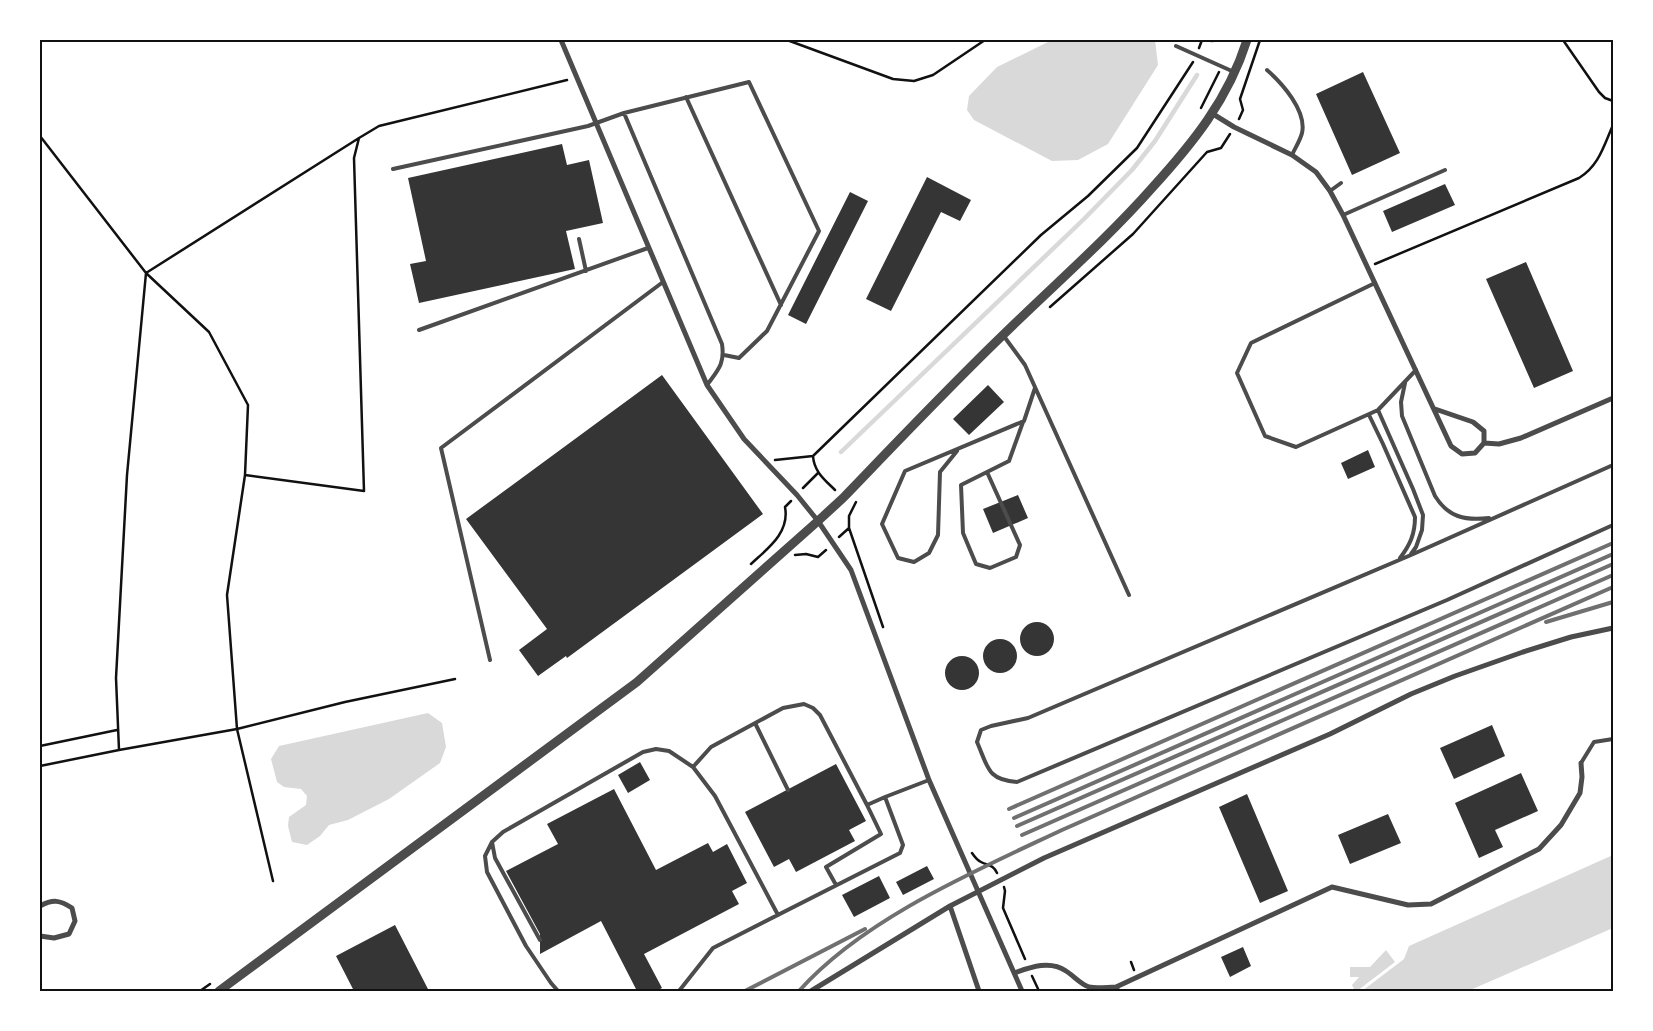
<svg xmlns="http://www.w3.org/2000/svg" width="1653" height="1031" font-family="Signika,sans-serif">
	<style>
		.water { fill: #d9d9d9 }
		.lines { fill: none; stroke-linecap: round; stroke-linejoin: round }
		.stream { stroke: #d9d9d9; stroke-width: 4.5 }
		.building { fill: #353535 }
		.path { stroke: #111; stroke-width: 2.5 }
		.service { stroke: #4c4c4c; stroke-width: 4 }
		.minor { stroke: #4c4c4c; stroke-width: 5 }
		.tertiary { stroke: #4c4c4c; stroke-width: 9 }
		.rail { stroke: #707070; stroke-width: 4 }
		.neatline { fill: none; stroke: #111; stroke-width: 2 }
	</style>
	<rect width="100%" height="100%" fill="#fff"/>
	<path class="water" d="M1052,40H1155L1158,65L1108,144L1078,160L1052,161L974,120L967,110L969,96L997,67Z
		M428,713L442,723L446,747L440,763L389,799L348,820L329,825L320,836L307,845L292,842L288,826L289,817L306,805L307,796L301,789L284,787L277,782L271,759L279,746Z
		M1613,855V928L1468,991H1362L1404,959L1409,946Z
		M1386,950L1395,962L1357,991H1355L1352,985L1359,977H1350V967H1370Z"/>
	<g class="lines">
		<path class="stream" d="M1212,41V40
			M841,452L1084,219L1132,170L1155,141L1197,75"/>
	</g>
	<path class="building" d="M1363,72L1400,153L1352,175L1316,94Z
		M562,144L567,165L589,160L603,223L566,231L575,269L419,303L410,264L426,261L408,178Z
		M927,177L971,200L960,221L941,212L891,311L866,299Z
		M1445,184L1455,205L1392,232L1383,211Z
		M850,192L868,201L806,324L788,315Z
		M1526,262L1573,371L1534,388L1486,279Z
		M662,375L763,514L567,658L566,656L538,676L519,650L547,629L466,519Z
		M988,385L1004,402L969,435L953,419Z
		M1368,450L1375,467L1348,479L1341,463Z
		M1018,495L1028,518L993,533L983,509Z
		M1020 639a17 17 0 1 1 34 0a17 17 0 1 1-34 0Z
		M983 656a17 17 0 1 1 34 0a17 17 0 1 1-34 0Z
		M945 673a17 17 0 1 1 34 0a17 17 0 1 1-34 0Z
		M1492,725L1505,756L1454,779L1440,748Z
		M640,762L650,780L628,793L618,775Z
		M836,764L866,821L849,830L855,841L796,872L789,859L774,867L745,812Z
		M1521,773L1538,811L1495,830L1503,847L1479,858L1455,803Z
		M614,789L656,870L708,843L713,852L727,844L747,883L732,891L739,904L644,954L662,988L656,991H637L601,921L540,954V934L506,871L558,844L547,824Z
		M1247,794L1288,891L1260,903L1219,807Z
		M1388,814L1401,843L1350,864L1338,835Z
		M927,866L934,879L903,895L896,882Z
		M879,876L890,898L854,917L842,895Z
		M395,925L429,991H354L336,956Z
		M1243,947L1251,966L1230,977L1221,957Z"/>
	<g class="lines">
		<path class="path" d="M787,40L893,79L914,81L933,75L985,40
			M1563,40L1599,92L1605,98L1613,101
			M1199,48L1202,40
			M1201,108L1219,72
			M1239,119L1243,110L1240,99L1260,40
			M40,136L146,273L209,332L248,405L245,475L227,595L237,729L273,881
			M1375,264L1579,178C1599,166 1604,145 1613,125
			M1050,307L1133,234L1207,152L1221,148L1230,134
			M775,460L813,456
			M245,475L364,491L354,158L359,138L379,126L567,80
			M803,488L818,473
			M835,490C825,480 814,472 813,456L1041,235L1088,196L1137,148L1193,62
			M856,502L849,516V528L883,627
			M839,537L849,528
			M795,555L806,554L818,557L826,550
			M751,564C767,549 790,533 785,507L791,501
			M40,746L117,730
			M119,750L116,678L127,475L146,273L359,138
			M40,766L119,750L237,729L345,702L455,679
			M972,853C974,856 977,860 981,862C988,866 993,864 997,873
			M1004,887L1005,891L1003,908L1025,959
			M1131,962L1134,970
			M1032,976L1039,991
			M200,991L210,984"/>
		<path class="service" d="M1176,46L1234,72
			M1267,70C1282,83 1307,111 1302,133C1300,141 1295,148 1292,155
			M686,97L781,305
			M624,113L722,344C725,364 718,370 707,385
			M393,169L588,126L624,113L749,82L819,231L767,331L739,358L724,355
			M1330,191L1341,183
			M1343,215L1445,170
			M579,239L586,271
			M1375,283L1251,343L1237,373L1265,436L1296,447L1378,410L1416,370
			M419,330L648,248
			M1003,335L1025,365L1129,595
			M1405,383L1401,402L1402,416L1435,496C1448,517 1465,521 1489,518
			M1378,410L1413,489L1423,515L1422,530L1416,547L1411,554
			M1369,415L1383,444L1415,517C1415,534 1410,545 1400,558
			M957,451L940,472L938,535L929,553L914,562L898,558L882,524L905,471L1024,421L1035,388
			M1613,465L1411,555L1028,718L991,726L981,730L977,742C988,767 987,780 1017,782L1447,600L1613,525
			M987,472L1020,545L1016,557L990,568L976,564L963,533L961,485L1009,461L1023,422
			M490,660L441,448L663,282
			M755,723L788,790
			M1581,763L1594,742L1613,739
			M693,767L711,747L783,708L804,704L813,708L820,715L867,805L881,834L826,867L836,885
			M867,805L885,797
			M492,842L495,858L540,940
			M558,991L551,983L526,946L487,872L485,856L492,842L503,832L643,752L656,749L669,751L693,767L715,796L778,915
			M679,991L713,948L900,853L903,845L885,797L929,780"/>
		<path class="minor" d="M561,40L707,385L744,439L797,495L818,521L851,570L929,780L1022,991
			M1213,114L1234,127L1292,155L1316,172L1330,191L1343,215L1451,446L1462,454L1475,453L1484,443V431L1473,422L1435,409
			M1484,443L1499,444L1521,438L1613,398
			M40,906C53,899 60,900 72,908L75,921L69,934L54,938L40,936
			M950,906L979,991
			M1014,973C1031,967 1050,960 1066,971C1074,976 1080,984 1089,987C1097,989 1108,987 1116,987
			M811,991L950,906L1044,858L1330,734L1411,694L1455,676L1523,652L1571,637L1613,628
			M1118,991L1116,987L1332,887L1408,905L1431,904L1539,849L1561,825L1580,793L1582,777L1581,763"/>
		<path class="tertiary" d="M219,991L637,682L818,521L843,498C896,443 949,387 1004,334C1054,285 1106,240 1152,188C1193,143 1228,100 1247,40"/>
		<path class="rail" d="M1546,622L1613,602
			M1009,809L1613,543
			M1014,818L1613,554
			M1017,826L1613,564
			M1022,835L1613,575
			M745,991L865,929
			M799,991C863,919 975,871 1062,830L1613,587"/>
	</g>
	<rect width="1653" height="1031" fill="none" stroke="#ffffff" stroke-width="82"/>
	<rect x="41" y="41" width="1571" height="949" class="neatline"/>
</svg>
